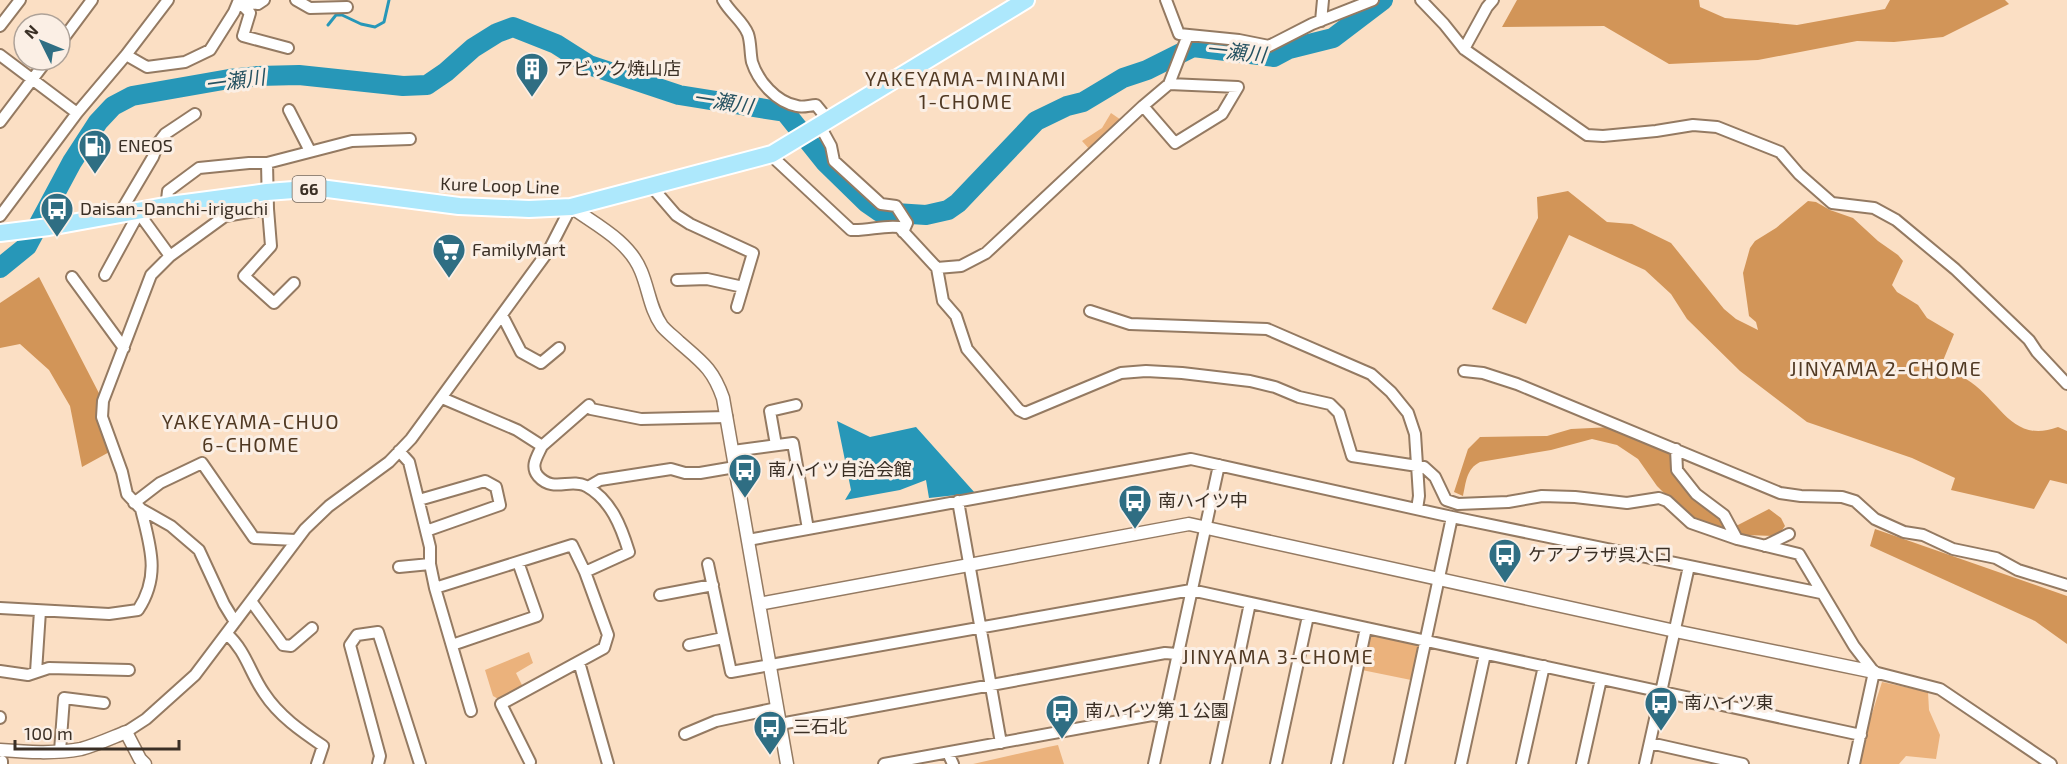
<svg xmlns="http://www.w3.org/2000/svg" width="2067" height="764" font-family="'Exo 2','Noto Sans JP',sans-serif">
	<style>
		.green { fill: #ebb27c }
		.forest { fill: #d29558 }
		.water { fill: #2797b8 }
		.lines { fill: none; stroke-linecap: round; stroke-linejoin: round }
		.stream { stroke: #2797b8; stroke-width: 3 }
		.river { stroke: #2797b8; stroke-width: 20 }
		.minor-casing { stroke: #947a62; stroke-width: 14 }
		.tertiary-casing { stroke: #947a62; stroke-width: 15 }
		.primary-casing { stroke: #fff; stroke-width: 20 }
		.minor { stroke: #fff; stroke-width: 10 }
		.tertiary { stroke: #fff; stroke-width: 12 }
		.primary { stroke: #ade8fc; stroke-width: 16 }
		.labels { text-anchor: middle; stroke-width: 6; stroke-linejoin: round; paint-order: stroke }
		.shield { fill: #fbefe5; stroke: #74695f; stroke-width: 1.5 }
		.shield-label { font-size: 16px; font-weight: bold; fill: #3a2f25 }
		.poi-label { font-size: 18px; fill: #3a2f25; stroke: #fbefe5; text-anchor: start }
		.street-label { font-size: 18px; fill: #3a2f25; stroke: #fbefe5 }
		.water-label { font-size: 20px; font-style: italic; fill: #265261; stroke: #fbefe5 }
		.neighbourhood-label { font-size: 20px; letter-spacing: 1.5px; fill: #503923; stroke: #fbefe5 }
	</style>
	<rect width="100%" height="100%" fill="#fbdfc4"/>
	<path class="green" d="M1111,113L1124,122L1091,151L1082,141L1102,128Z
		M1366,628L1427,641L1416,681L1357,669Z
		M529,652L533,663L516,673L524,689L500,700L493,696L485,670Z
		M1882,682L1928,692L1929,710L1940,735L1936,759L1906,756L1899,764H1856Z
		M1058,745L1064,764H973L1048,747Z"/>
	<path class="forest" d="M1517,0H1699L1700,7L1725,18L1797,25L1885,9L1890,0H2005L2009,4L1943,37L1894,42L1857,41L1758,60L1669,64L1604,26L1502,27Z
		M1568,191L1607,222L1632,224L1671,243L1724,309L1736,319L1758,330L1756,322L1749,316L1743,273L1750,248L1755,241L1776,228L1808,201L1816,202L1830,210L1853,218L1878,241L1898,255L1903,261L1892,285L1897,292L1918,305L1927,318L1954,334L1940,368C1948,371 1958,374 1966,379C2000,399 2011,445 2058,427L2067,431V484L2050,480L2034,509L1951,490L1955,478L1912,458L1807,422L1740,371L1687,319L1671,294L1645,270L1569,235L1526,324L1492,309L1538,218L1537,197Z
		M39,277L103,401L113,450L82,467L70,406L49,370L20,344L0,348V303Z
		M1612,427L1669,451C1678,493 1697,501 1730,523L1738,525L1769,509L1781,518L1785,526L1780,533L1773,536L1747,535L1721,530L1686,515L1657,486L1638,459L1617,445L1592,439L1551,450L1480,462C1466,469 1466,483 1463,496L1454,492L1468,449L1480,437L1547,436L1571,429Z
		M1875,529L2067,596V644L2035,621L1870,546Z"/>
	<path class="water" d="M837,421L870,437L916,427L975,493L929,498L926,480L900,490L845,500L851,490Z"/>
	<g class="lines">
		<path class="stream" d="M328,25L336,15H342L361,24L375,27L384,22L389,0"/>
		<path class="river" d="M0,268L27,246L72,162L98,122L113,106L132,96L229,79L258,76L299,75L403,86L427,85L446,72L473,48L497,33L513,27L556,44L589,65L679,95L785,112L825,162L867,203L880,212L926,215L948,210L958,203L1036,121L1067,106L1083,102L1123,78L1147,70L1193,47L1274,57L1289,49L1333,38L1383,0"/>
		<g class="minor-casing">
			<path id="minor" d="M296,0L310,8L347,7
				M723,0C730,13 743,21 748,34C751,43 750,53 752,62C758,81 776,102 797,106C803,108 810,105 816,105L829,121
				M1166,0L1179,34L1239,40L1269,46L1312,24L1373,0
				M1421,0L1444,24L1464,49L1587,135L1603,136L1656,131L1693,125L1717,127L1780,152L1799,174L1832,203L1874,208L1896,220L1955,269L2029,340L2037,352L2067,384
				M239,2L250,13L243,36L288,48
				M239,2L258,4L264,0
				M1321,21L1323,0
				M0,26L20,0
				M60,43L92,0
				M1464,49L1487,7L1493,0
				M0,55L77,113
				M126,55L147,67L185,62L210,50L234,12L239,0
				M1169,84L1238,87L1222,114L1175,143L1143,106Z
				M1169,84L1188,35
				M289,110L310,151
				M0,122L47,60
				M820,126L831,146L834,161L881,204L896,206L907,223L903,232
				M772,154L777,161L851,230C868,231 882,225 899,227L937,268L943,301L956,316L967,349L1019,410L1025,413L1121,373L1146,371L1182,373L1250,381L1275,387L1299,397L1330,404L1339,413L1352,456L1424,467L1435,477L1446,500L1458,504L1508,502L1542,496L1575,497L1627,503L1659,498L1667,501L1691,523L1737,539L1799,554L1854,646L1874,672L1854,764
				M267,163L268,209L271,246L244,276L274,303L294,283
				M651,186L676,215L690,224L753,253L737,307
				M170,205L167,200L168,191L199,168L249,163H267L352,141L410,139
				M124,206L153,157L158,143L165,134L195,114
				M138,212L170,256
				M0,216L77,113L126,55L168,0
				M937,268L961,266L986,253L1143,106
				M105,275L135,220
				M72,277L124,348
				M677,280L707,279L743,287
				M1090,311L1130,324L1267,329L1371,374L1391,392L1408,413L1415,434L1419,496L1417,509
				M502,315L521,352L541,363L559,348
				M1464,371L1483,373L1517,384L1780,493L1801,496L1842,497L1855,501L1875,519L1904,532L1923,535L1953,549L1996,558L2018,570L2067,585
				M442,398L517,430L542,446C537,457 530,466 538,476C553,493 570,478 586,486C611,500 621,526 629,552L585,572
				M776,445L770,411L796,405
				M542,446L589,405L591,409L641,419L727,417
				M1676,449L1677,470L1696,494L1724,515L1737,539
				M399,451L409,462L430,547V564L435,588L471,711
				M733,451L793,443L808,529
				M588,487L600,480L671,469L685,473H700L735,467
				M419,500L485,481L496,487L500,505L426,531
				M958,501L1001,743
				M134,503L160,483L202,463L254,538L296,540
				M748,540L1191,459L1452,517L1821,593
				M1765,546L1789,534
				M708,564L731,672L1191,590L1861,735
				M399,567L430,564
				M435,588L572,545L585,572L608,635L604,648L501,704L530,762
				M660,595L713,585
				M251,601L283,645L291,646L312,628
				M0,608L109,614L138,610C161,575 150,546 141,509
				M235,622L224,604L199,550L171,526L141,509L127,494L122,472L102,417L103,401L151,275L170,256L225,216L268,209
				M227,634C246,651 250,673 264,693C279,716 301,731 323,746L317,764
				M452,645L537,616L518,562
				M689,645L723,638
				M579,662L608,764
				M0,671L28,675L49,668L129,670
				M36,672L40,611
				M1874,672L1940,689L2051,764
				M0,718V717
				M780,724L1165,653L1177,654
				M126,732L146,719L195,675L305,529L329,506L389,462L411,439L549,250L571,207
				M685,734L716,721L777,708
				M1650,743L1743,764
				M60,751L64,698L104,703
				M948,753L953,764
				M2,764V761
				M378,764L380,756L350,645L357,635L378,632L420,764
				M884,764L1152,715L1164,717
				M1154,764L1219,465
				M1216,764L1250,603
				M1276,764L1308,616
				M1337,764L1366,628
				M1399,764L1452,517
				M1461,764L1485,654
				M1522,764L1544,666
				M1582,764L1601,679
				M1645,764L1689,566"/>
		</g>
		<g class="tertiary-casing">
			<path id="tertiary" d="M571,207C596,225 629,241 641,271C649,290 650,309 662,326C667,332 674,337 679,342C702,362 713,369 723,398L787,764
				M759,604L1189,524L1675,631L1874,672
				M0,750C26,752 55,754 81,749C96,745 111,738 126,732L140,759L145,764"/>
		</g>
		<g class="primary-casing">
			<path id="primary" d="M0,233L49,227L170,205L267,192L320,188L459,206L529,209L571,207L772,154L1026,0"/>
		</g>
		<use href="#minor" class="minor"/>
		<use href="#tertiary" class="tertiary"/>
		<use href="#primary" class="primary"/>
	</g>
	<defs>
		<g id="building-pin" transform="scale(1.725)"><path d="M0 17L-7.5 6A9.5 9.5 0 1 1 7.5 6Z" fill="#2f6e83" stroke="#fbefe5"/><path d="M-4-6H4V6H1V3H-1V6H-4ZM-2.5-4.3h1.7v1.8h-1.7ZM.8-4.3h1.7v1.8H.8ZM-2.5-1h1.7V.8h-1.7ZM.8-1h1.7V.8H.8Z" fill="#fff"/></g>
		<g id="fuel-pin" transform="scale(1.725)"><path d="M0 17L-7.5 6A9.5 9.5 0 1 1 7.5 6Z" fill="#2f6e83" stroke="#fbefe5"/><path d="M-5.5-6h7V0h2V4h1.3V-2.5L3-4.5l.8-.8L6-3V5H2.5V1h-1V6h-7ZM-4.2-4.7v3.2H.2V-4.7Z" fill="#fff"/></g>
		<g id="bus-pin" transform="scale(1.725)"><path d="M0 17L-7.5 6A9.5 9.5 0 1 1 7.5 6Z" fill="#2f6e83" stroke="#fbefe5"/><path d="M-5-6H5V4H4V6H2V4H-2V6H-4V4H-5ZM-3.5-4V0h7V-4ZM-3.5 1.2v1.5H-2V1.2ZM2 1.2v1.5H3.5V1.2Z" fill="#fff"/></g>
		<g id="supermarket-pin" transform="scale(1.725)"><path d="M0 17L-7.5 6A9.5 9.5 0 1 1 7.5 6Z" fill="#2f6e83" stroke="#fbefe5"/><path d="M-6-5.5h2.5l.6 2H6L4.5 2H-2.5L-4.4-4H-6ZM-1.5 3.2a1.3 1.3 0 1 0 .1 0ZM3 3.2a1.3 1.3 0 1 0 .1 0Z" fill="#fff"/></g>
	</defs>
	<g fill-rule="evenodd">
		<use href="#building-pin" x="532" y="69"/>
		<use href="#fuel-pin" x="95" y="146"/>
		<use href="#bus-pin" x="57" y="209"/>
		<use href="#supermarket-pin" x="449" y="250"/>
		<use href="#bus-pin" x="745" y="470"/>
		<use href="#bus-pin" x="1135" y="501"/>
		<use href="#bus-pin" x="1505" y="555"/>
		<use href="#bus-pin" x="1661" y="703"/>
		<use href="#bus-pin" x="1062" y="711"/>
		<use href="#bus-pin" x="770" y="727"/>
	</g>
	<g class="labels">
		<rect class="shield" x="292.5" y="176" width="33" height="26" rx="4.5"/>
		<g class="shield-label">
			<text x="309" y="195">66</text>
		</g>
		<g class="poi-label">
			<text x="555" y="75">アビック焼山店</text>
			<text x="118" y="152">ENEOS</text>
			<text x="80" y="215">Daisan-Danchi-iriguchi</text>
			<text x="472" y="256">FamilyMart</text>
			<text x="768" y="476">南ハイツ自治会館</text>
			<text x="1158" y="507">南ハイツ中</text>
			<text x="1528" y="561">ケアプラザ呉入口</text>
			<text x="1684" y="709">南ハイツ東</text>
			<text x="1085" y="717">南ハイツ第１公園</text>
			<text x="793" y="733">三石北</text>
		</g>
		<g class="street-label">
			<text transform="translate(500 186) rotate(2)" y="6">Kure Loop Line</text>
		</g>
		<g class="water-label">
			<text transform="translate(1236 52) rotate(6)" y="7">一瀬川</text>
			<text transform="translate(235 81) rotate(-8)" y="7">一瀬川</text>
			<text transform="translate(723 102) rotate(9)" y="7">一瀬川</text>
		</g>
		<g class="neighbourhood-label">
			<text x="966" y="86">YAKEYAMA-MINAMI<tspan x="966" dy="23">1-CHOME</tspan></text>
			<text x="1886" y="376">JINYAMA 2-CHOME</text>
			<text x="251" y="429">YAKEYAMA-CHUO<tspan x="251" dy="23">6-CHOME</tspan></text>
			<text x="1278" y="664">JINYAMA 3-CHOME</text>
		</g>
	</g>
	<g transform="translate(42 42) rotate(313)"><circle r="28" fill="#fbefe5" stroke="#aea298" stroke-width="1.5"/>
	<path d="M0-4.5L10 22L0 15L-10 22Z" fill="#2f6e83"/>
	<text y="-9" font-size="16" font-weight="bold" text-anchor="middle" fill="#3a2f25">N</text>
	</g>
	<path d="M15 740v9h164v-9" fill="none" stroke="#3a2f25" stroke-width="3"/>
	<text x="24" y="740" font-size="18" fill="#3a2f25" stroke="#fbefe5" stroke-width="4.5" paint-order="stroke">100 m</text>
</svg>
